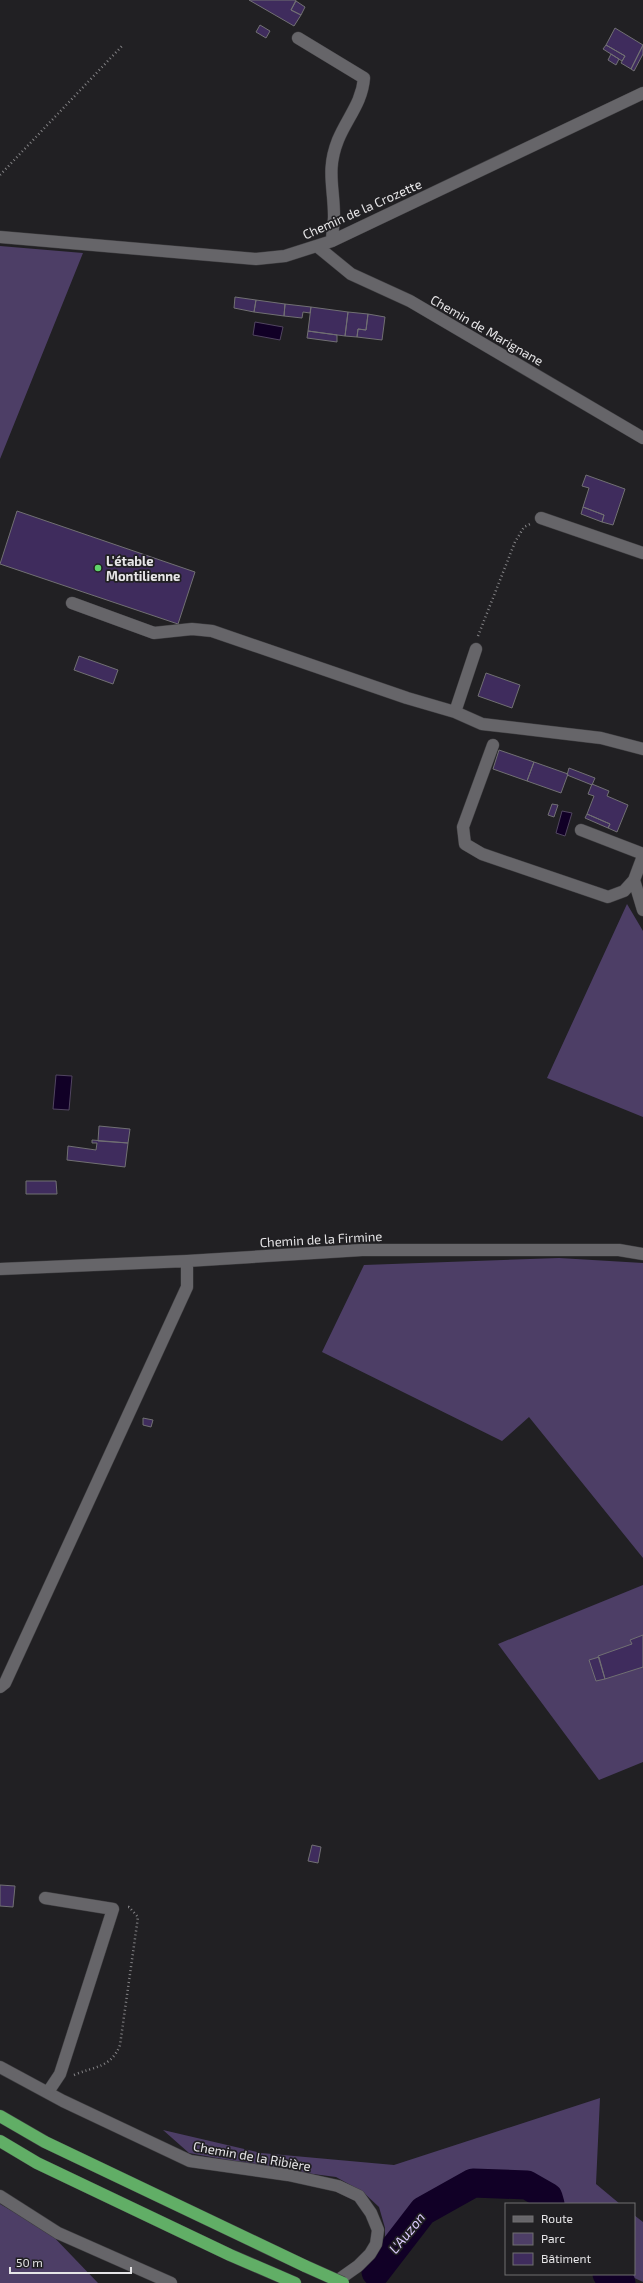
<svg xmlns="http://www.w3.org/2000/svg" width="643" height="2283" font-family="'Exo 2',sans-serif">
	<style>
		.green { fill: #4d3e66 }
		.water { fill: #110026; stroke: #514560 }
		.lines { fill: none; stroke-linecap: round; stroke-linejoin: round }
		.river { stroke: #110026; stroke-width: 29 }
		.building { fill: #3f2c5d; stroke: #717073 }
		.minor-casing { stroke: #3f3e41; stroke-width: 13 }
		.highway-casing { stroke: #3f3e41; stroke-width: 13 }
		.path { stroke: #848386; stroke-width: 2.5; stroke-dasharray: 1 3; stroke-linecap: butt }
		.minor { stroke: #666569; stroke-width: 12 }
		.highway { stroke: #61ae66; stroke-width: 12 }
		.highway-bridge-casing { stroke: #3f3e41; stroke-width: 13; stroke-linecap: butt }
		.highway-bridge { stroke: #61ae66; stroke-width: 12 }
		.poi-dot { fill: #60d56b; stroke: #212023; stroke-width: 1.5 }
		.labels { text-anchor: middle; stroke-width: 3.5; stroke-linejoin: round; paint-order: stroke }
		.street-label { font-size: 13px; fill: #e6e5e7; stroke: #212023 }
		.poi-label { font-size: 13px; font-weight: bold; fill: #e6e5e7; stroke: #212023; text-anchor: start }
		.water-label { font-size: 14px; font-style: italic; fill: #dacafb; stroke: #212023 }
	</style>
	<rect width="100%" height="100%" fill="#212023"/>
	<path class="green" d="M0,246L83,253L0,459Z
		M627,904L643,931V1117L547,1078Z
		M559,1258L643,1263V1558L529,1417L502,1441L322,1352L364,1265Z
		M643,1585V1762L599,1780L498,1644Z
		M600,2098L596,2184L620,2204H559L551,2193L528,2179L471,2176L440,2187L410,2214L385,2246V2228L379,2207L363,2192L336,2177L283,2170L189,2153L163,2130L261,2153L394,2165Z
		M0,2204L49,2232L98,2283H0Z
		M634,2215L643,2222V2282L626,2274H634Z"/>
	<path class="water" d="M255,322L283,327L280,340L253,335Z
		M562,811L572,813L565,836L556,833Z
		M56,1075L72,1076L69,1110L53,1109Z"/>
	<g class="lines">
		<path class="river" d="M376,2272L423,2211L473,2183L527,2185L548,2197L550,2204
			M607,2274L621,2283"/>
	</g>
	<path class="building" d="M249,0H296L291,10L301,15L294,26Z
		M296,1L305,7L301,15L291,10Z
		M260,25L270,31L266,38L256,32Z
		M615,28L643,45L631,69L621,63L625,56L606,45Z
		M606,45L625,56L622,61L603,49Z
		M643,45V54L634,71L631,69Z
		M611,54L619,59L616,65L608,60Z
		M235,297L256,300L254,312L234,308Z
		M256,300L285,304L284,316L254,312Z
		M285,304L311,307L310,313L303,312L302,318L284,316Z
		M311,307L348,312L345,336L308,331Z
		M348,312L368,314L366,330L358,329L357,337L345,336Z
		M368,314L385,317L382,340L357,337L358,329L366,330Z
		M308,331L337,335V342L307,338Z
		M586,475L625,489L613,525L602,522L604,515L583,507L589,488L582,486Z
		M583,507L604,515L602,522L581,514Z
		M17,511L195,572L178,624L0,564Z
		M79,656L118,670L113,684L74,670Z
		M486,673L520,685L512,708L478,696Z
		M499,750L534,762L527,781L493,769Z
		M534,762L568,774L561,793L527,781Z
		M569,768L595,778L592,785L567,775Z
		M592,784L609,791L607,796L628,805L617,832L608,828L610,824L587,814L594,796L588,794Z
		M552,804L558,805L554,817L548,815Z
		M587,814L610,824L608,828L585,818Z
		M99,1126L130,1129L128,1143L98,1141Z
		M92,1140L128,1143L125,1167L67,1160L68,1146L96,1150L97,1143H92Z
		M26,1181H56L57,1194H26Z
		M143,1418L153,1420L151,1427L143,1425Z
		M643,1635V1667L605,1679L598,1656L632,1644L630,1640Z
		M599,1657L605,1679L596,1681L589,1660Z
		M312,1845L321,1847L318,1863L308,1861Z
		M0,1885L15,1886L13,1907L0,1906Z"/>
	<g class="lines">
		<g class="minor-casing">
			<path id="minor" d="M298,38L364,78C362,103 347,118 338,140C326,170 334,187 334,216C334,224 332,233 332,241
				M0,237L256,259L285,256L332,241L643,93
				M318,247L351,274L410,301L643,438
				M541,518L643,553
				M72,603L154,633L192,629L212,631L407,698L455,712
				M476,649L455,712L482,724L601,738L643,749
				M493,745L463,827L465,844L482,854L608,897L624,891L634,880
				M581,830L643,854
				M643,856L634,880L643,910
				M0,1269L187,1261L362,1250H619L643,1254
				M0,1687L5,1683L187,1287V1261
				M45,1898L113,1909L60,2074L48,2092
				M0,2067L63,2101L190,2161L288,2175L338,2186L359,2196L371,2213L378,2230L376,2244L370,2254L358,2266L334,2283
				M0,2196L58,2233L171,2283"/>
		</g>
		<g class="highway-casing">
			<path id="highway" d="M0,2116L45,2142L305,2266
				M0,2141L37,2163L230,2255L295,2283"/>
		</g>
		<path class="path" d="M0,175L122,46
			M478,636L515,542L524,527L530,524
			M74,2075C95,2066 111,2068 120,2045L138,1917L129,1907H127"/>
		<use href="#minor" class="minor"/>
		<use href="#highway" class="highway"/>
		<g class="highway-bridge-casing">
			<path id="highway-bridge" d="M305,2266L343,2283"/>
		</g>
		<use href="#highway-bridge" class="highway-bridge"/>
	</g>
	<circle class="poi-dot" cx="98" cy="568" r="4"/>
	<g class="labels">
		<g class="street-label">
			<text transform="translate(362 209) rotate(-24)" y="5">Chemin de la Crozette</text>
			<text transform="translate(487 330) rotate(30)" y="5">Chemin de Marignane</text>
			<text transform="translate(321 1239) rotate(-3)" y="5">Chemin de la Firmine</text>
			<text transform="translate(252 2156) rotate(10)" y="5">Chemin de la Ribière</text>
		</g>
		<g class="poi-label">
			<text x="106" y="566">L'étable<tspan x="106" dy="15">Montilienne</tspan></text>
		</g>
		<g class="water-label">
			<text transform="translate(407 2233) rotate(-51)" y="5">L'Auzon</text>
		</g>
	</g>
	<rect x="505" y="2203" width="130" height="72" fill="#212023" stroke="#706f71"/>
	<rect x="513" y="2216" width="20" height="6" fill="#666569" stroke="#706f71"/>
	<text x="541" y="2223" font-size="12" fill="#e6e5e7">Route</text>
	<rect x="513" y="2233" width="20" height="12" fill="#4d3e66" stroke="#706f71"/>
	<text x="541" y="2243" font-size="12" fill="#e6e5e7">Parc</text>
	<rect x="513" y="2253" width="20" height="12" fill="#3f2c5d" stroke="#706f71"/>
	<text x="541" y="2263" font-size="12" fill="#e6e5e7">Bâtiment</text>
	<path d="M10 2267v6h121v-6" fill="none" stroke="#e6e5e7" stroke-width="2"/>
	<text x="16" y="2267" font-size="12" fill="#e6e5e7" stroke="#212023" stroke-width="3" paint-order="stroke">50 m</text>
</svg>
